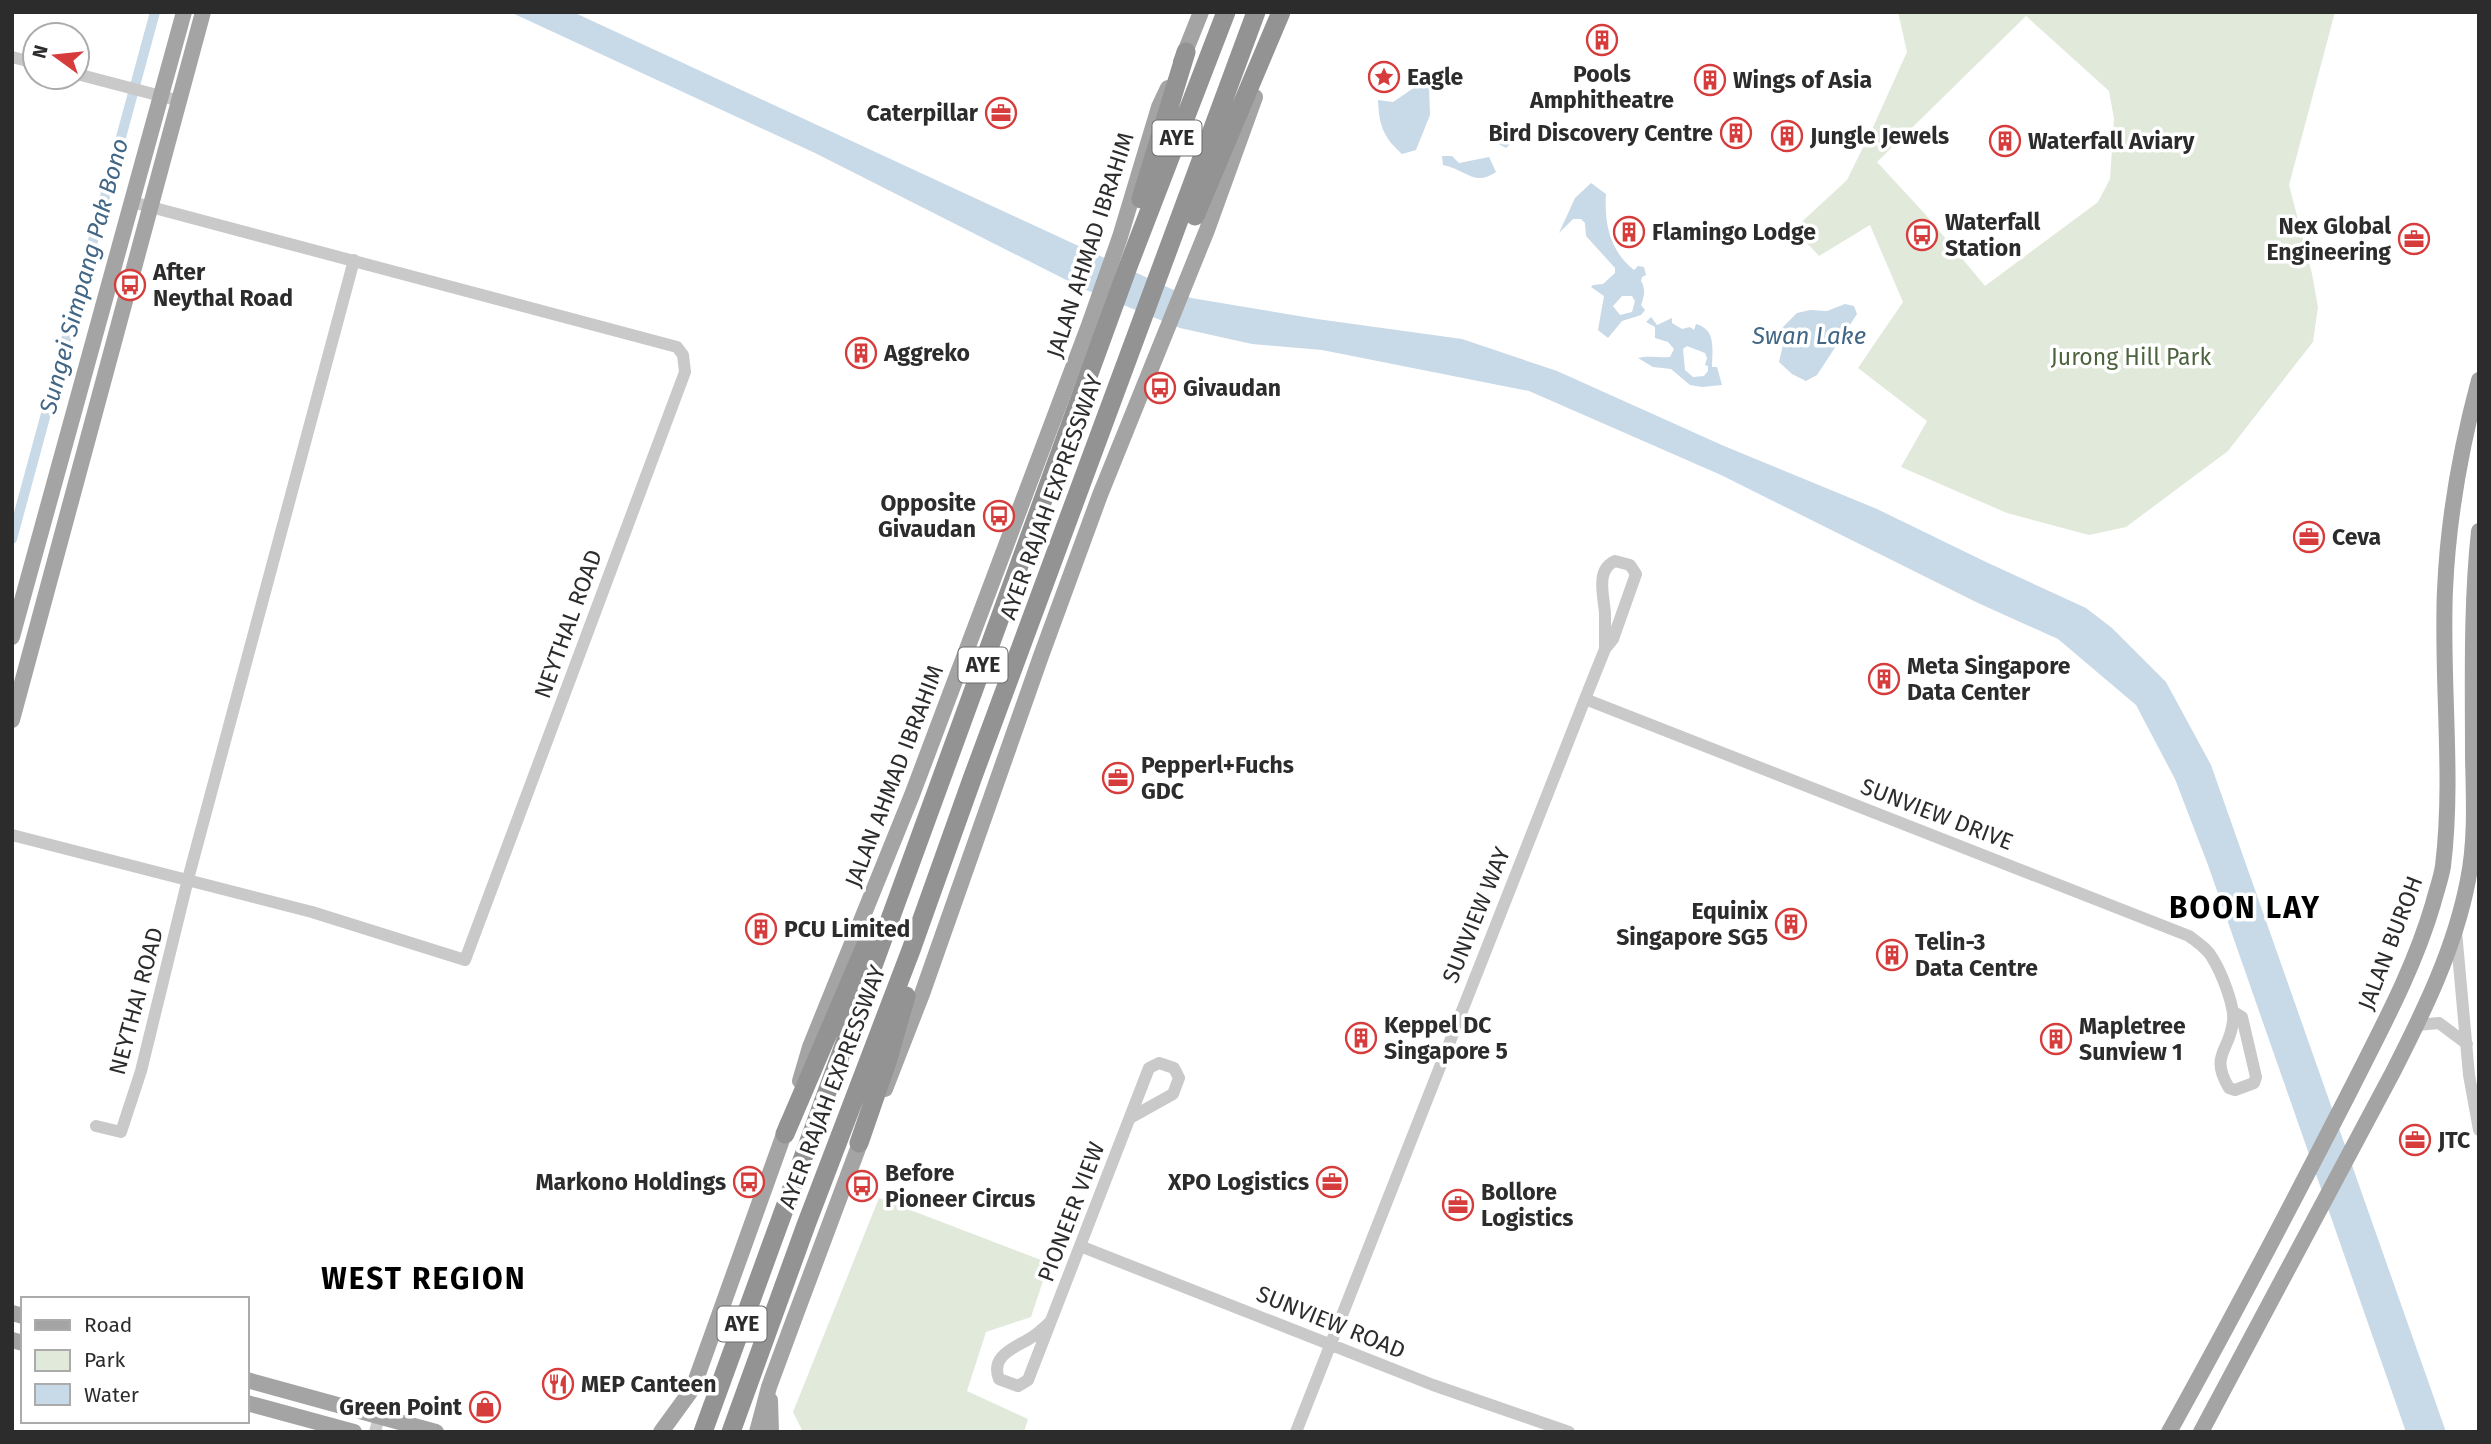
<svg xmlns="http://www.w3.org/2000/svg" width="2491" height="1444" font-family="'Fira Sans',sans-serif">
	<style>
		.green { fill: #e1e9da; fill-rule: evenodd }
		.water { fill: #c8d9e7; fill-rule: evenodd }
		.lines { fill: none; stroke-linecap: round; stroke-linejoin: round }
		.canal { stroke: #c8d9e7; stroke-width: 10 }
		.minor { stroke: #c9c9c9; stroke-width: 12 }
		.major { stroke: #a4a4a4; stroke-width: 16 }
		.highway { stroke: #939393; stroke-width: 19 }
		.labels { text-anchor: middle; stroke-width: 7; stroke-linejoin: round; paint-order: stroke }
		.shield { fill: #fff; stroke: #6b6b6b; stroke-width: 2 }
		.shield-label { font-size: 21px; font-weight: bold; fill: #2c2c2c }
		.poi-label { font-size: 23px; font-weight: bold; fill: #2c2c2c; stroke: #fff; text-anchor: start }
		.street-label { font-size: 23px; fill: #2c2c2c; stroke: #fff }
		.park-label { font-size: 23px; fill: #4c633d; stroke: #fff }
		.water-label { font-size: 24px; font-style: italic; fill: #416686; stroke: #fff }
		.district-label { font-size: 30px; font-weight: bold; letter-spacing: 2px; fill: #000; stroke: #fff }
	</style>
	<rect width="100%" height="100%" fill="#fff"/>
	<path class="green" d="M1898,12H2335L2289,185L2312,274L2318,307L2313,342L2228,451L2126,527L2089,535L2007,513L1901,467L1927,421L1858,368L1903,302L1870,225L1819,256L1794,229L1847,180L1874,125L1907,52ZM2026,16L2109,91L2114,119L2110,179L2098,202L1985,286L1926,215L1877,162Z
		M879,1198L1049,1263L1031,1317L986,1332L967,1391L1028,1419L1024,1432H803L793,1412Z"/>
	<path class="water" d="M510,12H573L1191,298L1317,319L1462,339L1557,371L1724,446L1877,509L1986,562L2086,608L2112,628L2166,682L2211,765L2446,1432H2406L2208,865L2175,779L2136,705L2058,639L1978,603L1721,475L1529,391L1322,350L1252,344L1180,328L1084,289L815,153Z
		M1421,83L1429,86L1430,115L1416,150L1402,154C1383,137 1379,125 1378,100L1393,102Z
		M1511,126L1514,130V140L1506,148L1486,137L1494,127Z
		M1442,156H1452L1459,163L1489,157L1496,172C1474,187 1467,170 1443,165Z
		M1591,183L1606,194C1604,224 1610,251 1634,270L1638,266L1644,267L1646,275L1642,277L1641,281C1646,288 1644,298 1641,305L1645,310L1641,315L1622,321L1608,338L1598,330L1604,296L1591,287L1593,285L1603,284L1615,273V268L1586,236L1585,223L1581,219H1573L1559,233L1575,198ZM1622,296H1632L1635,301L1632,312L1620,315L1613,306Z
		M1845,304L1854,306L1857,314L1817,375L1806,381L1792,374L1779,362L1783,345L1779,331L1797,313L1810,310L1827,311Z
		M1651,317L1657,325L1672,318V323L1682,329L1690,327L1694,330L1696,324C1717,330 1712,350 1712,367H1717L1722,385L1702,387L1690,385L1671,369L1653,367L1638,358C1649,355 1658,358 1670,357L1674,349L1668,342L1655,338V327L1646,322ZM1687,346L1705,353L1707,358L1705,365L1708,366V371L1704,376L1693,377L1685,370L1683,349Z"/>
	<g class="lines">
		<path class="canal" d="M12,539L155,12"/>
		<path class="minor" d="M12,57L35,63
			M77,74L180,101
			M1585,699L2189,936C2198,943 2208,949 2213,959C2221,972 2235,1006 2233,1021C2230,1052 2209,1054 2229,1088L2235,1090L2254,1083L2256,1077L2242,1017L2234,1012
			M12,835L312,912L465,960L685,372L683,355L677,347L132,202
			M2456,931L2469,1075L2479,1130
			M2417,1025L2439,1023L2467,1044
			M96,1126L121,1132L141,1071L188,879L354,260
			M1080,1246L1433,1385L1569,1432
			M1051,1321C1044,1328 1038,1334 1029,1339C1014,1348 990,1356 999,1379L1018,1386L1028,1380L1149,1068L1159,1063L1174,1068L1179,1078L1173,1094L1130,1118
			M375,1432L379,1417
			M1296,1432L1585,699L1605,649L1613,639L1636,574L1630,565L1615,561C1595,570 1604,596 1605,614C1605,625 1605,637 1605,649"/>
		<path class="major" d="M1181,62L1201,12
			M12,637L184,12
			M12,720L203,12
			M800,1081L810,1047L912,795L1089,325L1120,237L1159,107L1168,88
			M885,1089L922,994L1041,656L1100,495L1207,230L1255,97
			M12,1313L23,1316
			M12,1340L23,1343
			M247,1380L436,1432
			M770,1400L771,1432
			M247,1403L354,1432
			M661,1432L693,1388L788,1123
			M757,1432L769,1387L793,1322L863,1135
			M2169,1432C2232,1319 2292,1204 2351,1089C2381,1029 2414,969 2433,904C2436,892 2441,879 2443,866C2454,776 2441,681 2445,590C2448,520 2461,447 2479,380
			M2201,1432L2393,1072C2424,1011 2455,948 2468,880C2476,841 2474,799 2473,758C2473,682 2471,606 2479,531"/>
		<path class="highway" d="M1141,199L1186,52
			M1195,216L1281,12
			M785,1134L871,933
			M859,1143L887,1062L906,996
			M703,1432L1129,264L1226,12
			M731,1432L806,1225L911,950L972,779L1256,12"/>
	</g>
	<defs>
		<g id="building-ring" transform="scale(1.575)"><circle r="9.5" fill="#fff" stroke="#d63c3b" stroke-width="1.5"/><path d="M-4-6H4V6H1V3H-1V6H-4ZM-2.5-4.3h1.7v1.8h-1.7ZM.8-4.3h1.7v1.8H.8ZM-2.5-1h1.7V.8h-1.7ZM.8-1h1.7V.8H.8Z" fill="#d63c3b"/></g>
		<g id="sight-ring" transform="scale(1.575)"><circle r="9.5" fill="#fff" stroke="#d63c3b" stroke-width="1.5"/><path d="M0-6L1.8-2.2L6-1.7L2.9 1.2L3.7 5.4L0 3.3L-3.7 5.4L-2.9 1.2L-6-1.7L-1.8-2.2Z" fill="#d63c3b"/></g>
		<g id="office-ring" transform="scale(1.575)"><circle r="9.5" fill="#fff" stroke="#d63c3b" stroke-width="1.5"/><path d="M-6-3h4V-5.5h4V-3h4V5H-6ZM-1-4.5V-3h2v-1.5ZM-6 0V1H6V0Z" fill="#d63c3b"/></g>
		<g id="bus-ring" transform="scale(1.575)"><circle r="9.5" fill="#fff" stroke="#d63c3b" stroke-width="1.5"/><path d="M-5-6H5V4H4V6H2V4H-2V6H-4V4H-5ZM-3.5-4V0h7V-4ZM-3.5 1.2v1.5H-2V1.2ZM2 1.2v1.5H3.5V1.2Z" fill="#d63c3b"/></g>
		<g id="restaurant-ring" transform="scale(1.575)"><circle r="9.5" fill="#fff" stroke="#d63c3b" stroke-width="1.5"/><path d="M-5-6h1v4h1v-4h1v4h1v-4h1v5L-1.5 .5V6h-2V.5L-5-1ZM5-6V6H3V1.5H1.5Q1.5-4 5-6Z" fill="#d63c3b"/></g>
		<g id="shop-ring" transform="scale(1.575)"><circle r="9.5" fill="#fff" stroke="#d63c3b" stroke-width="1.5"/><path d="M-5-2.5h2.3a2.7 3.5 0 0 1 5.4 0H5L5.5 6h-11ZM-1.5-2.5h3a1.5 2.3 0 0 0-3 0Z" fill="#d63c3b"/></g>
	</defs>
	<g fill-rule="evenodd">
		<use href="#building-ring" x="1602" y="40"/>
		<use href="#sight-ring" x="1384" y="77"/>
		<use href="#building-ring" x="1710" y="80"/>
		<use href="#office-ring" x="1001" y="113"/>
		<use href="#building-ring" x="1736" y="133"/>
		<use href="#building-ring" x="1787" y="136"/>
		<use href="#building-ring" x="2005" y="141"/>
		<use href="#building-ring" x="1629" y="232"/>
		<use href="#bus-ring" x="1922" y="235"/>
		<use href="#office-ring" x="2414" y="239"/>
		<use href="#bus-ring" x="130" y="285"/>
		<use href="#building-ring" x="861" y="353"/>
		<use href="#bus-ring" x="1160" y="388"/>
		<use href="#bus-ring" x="999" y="516"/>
		<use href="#office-ring" x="2309" y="537"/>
		<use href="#building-ring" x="1884" y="679"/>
		<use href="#office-ring" x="1118" y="778"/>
		<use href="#building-ring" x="1791" y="924"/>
		<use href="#building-ring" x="761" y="929"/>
		<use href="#building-ring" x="1892" y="955"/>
		<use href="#building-ring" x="1361" y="1038"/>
		<use href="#building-ring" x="2056" y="1039"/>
		<use href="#office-ring" x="2415" y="1140"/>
		<use href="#bus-ring" x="749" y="1182"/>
		<use href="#office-ring" x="1332" y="1182"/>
		<use href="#bus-ring" x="862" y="1186"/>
		<use href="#office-ring" x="1458" y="1205"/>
		<use href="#restaurant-ring" x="558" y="1384"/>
		<use href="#shop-ring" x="485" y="1407"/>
	</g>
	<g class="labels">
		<g class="shield">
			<rect x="1152.5" y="120.5" width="49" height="35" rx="5"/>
			<rect x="958.5" y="647.5" width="49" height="35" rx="5"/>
			<rect x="717.5" y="1306.5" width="49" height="35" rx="5"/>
		</g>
		<g class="shield-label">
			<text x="1177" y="145">AYE</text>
			<text x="983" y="672">AYE</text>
			<text x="742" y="1331">AYE</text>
		</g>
		<g class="poi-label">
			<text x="1602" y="82" text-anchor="middle">Pools<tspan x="1602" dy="26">Amphitheatre</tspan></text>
			<text x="1407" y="85">Eagle</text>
			<text x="1733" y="88">Wings of Asia</text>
			<text x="978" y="121" text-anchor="end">Caterpillar</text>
			<text x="1713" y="141" text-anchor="end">Bird Discovery Centre</text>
			<text x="1810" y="144">Jungle Jewels</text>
			<text x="2028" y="149">Waterfall Aviary</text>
			<text x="1945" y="230">Waterfall<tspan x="1945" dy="26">Station</tspan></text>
			<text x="2391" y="234" text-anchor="end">Nex Global<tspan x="2391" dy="26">Engineering</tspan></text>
			<text x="1652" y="240">Flamingo Lodge</text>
			<text x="153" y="280">After<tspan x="153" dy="26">Neythal Road</tspan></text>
			<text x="884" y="361">Aggreko</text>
			<text x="1183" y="396">Givaudan</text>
			<text x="976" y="511" text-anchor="end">Opposite<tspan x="976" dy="26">Givaudan</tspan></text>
			<text x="2332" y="545">Ceva</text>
			<text x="1907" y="674">Meta Singapore<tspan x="1907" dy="26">Data Center</tspan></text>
			<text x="1141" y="773">Pepperl+Fuchs<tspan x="1141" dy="26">GDC</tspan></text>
			<text x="1768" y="919" text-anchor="end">Equinix<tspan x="1768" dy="26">Singapore SG5</tspan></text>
			<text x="784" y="937">PCU Limited</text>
			<text x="1915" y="950">Telin-3<tspan x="1915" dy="26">Data Centre</tspan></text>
			<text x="1384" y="1033">Keppel DC<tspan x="1384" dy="26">Singapore 5</tspan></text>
			<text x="2079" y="1034">Mapletree<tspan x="2079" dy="26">Sunview 1</tspan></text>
			<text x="2438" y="1148">JTC</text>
			<text x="885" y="1181">Before<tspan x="885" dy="26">Pioneer Circus</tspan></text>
			<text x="726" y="1190" text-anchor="end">Markono Holdings</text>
			<text x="1309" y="1190" text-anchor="end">XPO Logistics</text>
			<text x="1481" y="1200">Bollore<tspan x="1481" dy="26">Logistics</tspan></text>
			<text x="581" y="1392">MEP Canteen</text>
			<text x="462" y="1415" text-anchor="end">Green Point</text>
		</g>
		<g class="street-label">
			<text transform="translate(1090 245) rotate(-72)" y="8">JALAN AHMAD IBRAHIM</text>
			<text transform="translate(1051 497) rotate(-70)" y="8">AYER RAJAH EXPRESSWAY</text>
			<text transform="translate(568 624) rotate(-70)" y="8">NEYTHAL ROAD</text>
			<text transform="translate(894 776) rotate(-69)" y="8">JALAN AHMAD IBRAHIM</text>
			<text transform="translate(1937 814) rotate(21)" y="8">SUNVIEW DRIVE</text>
			<text transform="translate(1476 915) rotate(-68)" y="8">SUNVIEW WAY</text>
			<text transform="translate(2390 943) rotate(-69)" y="8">JALAN BUROH</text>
			<text transform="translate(136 1001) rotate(-75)" y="8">NEYTHAI ROAD</text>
			<text transform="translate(832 1087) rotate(-69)" y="8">AYER RAJAH EXPRESSWAY</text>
			<text transform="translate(1071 1212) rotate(-69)" y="8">PIONEER VIEW</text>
			<text transform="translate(1331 1322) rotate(22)" y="8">SUNVIEW ROAD</text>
		</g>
		<g class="park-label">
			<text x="2131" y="365">Jurong Hill Park</text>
		</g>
		<g class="water-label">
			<text transform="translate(84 276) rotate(-75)" y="8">Sungei Simpang Pak Bono</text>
			<text x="1809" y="344">Swan Lake</text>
		</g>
		<g class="district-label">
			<text x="2245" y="918">BOON LAY</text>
			<text x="424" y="1289">WEST REGION</text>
		</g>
	</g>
	<rect width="2491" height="1444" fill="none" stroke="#2c2c2c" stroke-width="28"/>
	<rect x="21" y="1297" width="228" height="126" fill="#ffffff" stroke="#ababab" stroke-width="2"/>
	<rect x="35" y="1320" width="35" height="10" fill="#a4a4a4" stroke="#ababab" stroke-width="2"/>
	<text x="84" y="1332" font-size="21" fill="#2c2c2c">Road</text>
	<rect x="35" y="1350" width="35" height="21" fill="#e1e9da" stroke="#ababab" stroke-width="2"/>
	<text x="84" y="1367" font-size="21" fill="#2c2c2c">Park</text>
	<rect x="35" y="1384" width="35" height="21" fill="#c8d9e7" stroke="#ababab" stroke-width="2"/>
	<text x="84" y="1402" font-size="21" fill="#2c2c2c">Water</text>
	<g transform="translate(56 56) rotate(285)"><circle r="33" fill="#ffffff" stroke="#ababab" stroke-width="2"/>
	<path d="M0-5L12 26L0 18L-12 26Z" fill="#d63c3b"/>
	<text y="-10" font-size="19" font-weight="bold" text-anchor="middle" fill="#2c2c2c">N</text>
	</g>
</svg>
